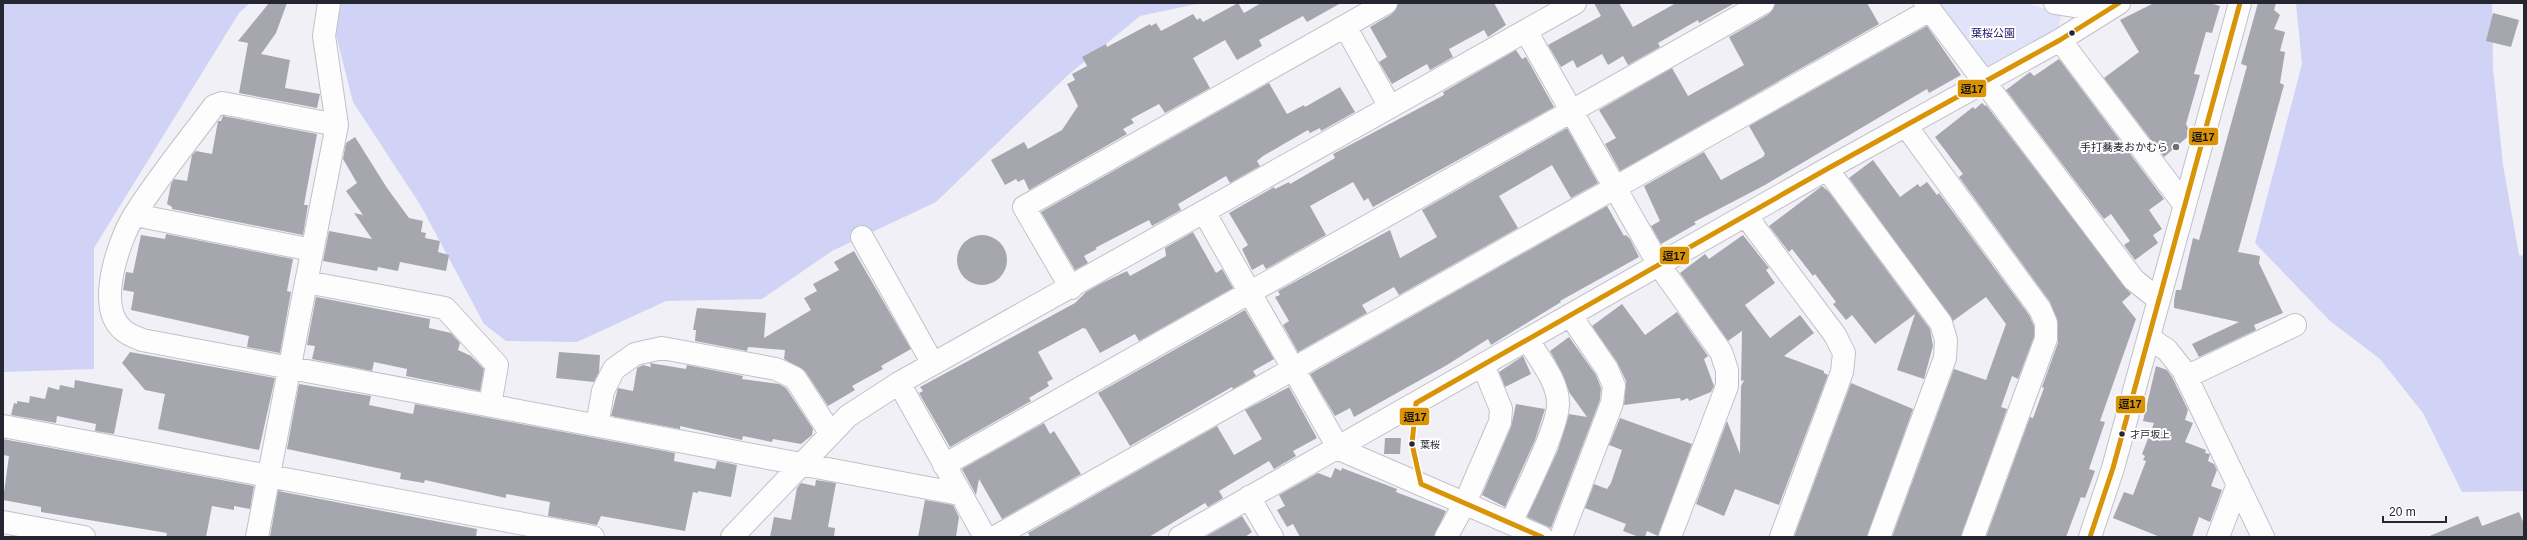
<svg xmlns="http://www.w3.org/2000/svg" width="2527" height="540" font-family="Helvetica,'Noto Sans JP',sans-serif">
	<style>
		.green { fill: #e1e3fa }
		.forest { fill: #d0d3f5 }
		.building { fill: #a6a7ae }
		.lines { fill: none; stroke-linecap: round; stroke-linejoin: round }
		.street-casing { stroke: #c1c1ca; stroke-width: 24 }
		.secondary-casing { stroke: #c1c1ca; stroke-width: 24 }
		.street { stroke: #fdfdfe; stroke-width: 22 }
		.secondary { stroke: #fdfdfe; stroke-width: 22 }
		.bus-1-casing { stroke: #fff; stroke-width: 8 }
		.bus-1 { stroke: #d89307; stroke-width: 5 }
		.bus-dot { fill: #252631; stroke: #fff; stroke-width: 1.5 }
		.poi-dot { fill: #6c6d76; stroke: #fff; stroke-width: 1.5 }
		.labels { text-anchor: middle; stroke-width: 4; stroke-linejoin: round; paint-order: stroke }
		.bus-label { font-size: 10px; fill: #252631; stroke: #fff; text-anchor: start }
		.park-label { font-size: 11px; fill: #282070; stroke: #fff }
		.poi-label { font-size: 11px; fill: #252631; stroke: #fff; text-anchor: end }
		.line-badge { stroke: #fff; stroke-width: 1.5 }
		.pale-badge-label { font-size: 11px; text-anchor: middle; font-weight: bold; fill: #111 }
	</style>
	<rect width="100%" height="100%" fill="#f0f0f6"/>
	<path class="green" d="M1935,3H2025L2062,13L2058,29L1993,68L1977,62Z"/>
	<path class="forest" d="M3,3H250L239,13L94,248V369L3,372Z
		M328,3H1201L1140,16L1068,75L936,202L832,251L762,299L666,301L577,342L506,341L484,324L421,206L353,102Z
		M2296,3H2492L2493,68L2503,165L2519,255L2524,256V491L2462,492L2423,413L2380,359L2330,321L2255,243L2302,64Z"/>
	<path class="building" d="M269,3H287L276,33L261,54L290,60L285,88L320,94L317,108L239,93L248,43L238,41Z
		M1238,3L1244,13L1261,3H1341L1307,22L1303,16L1259,40L1262,46L1237,60L1225,40L1193,58L1210,88L1165,113L1159,104L1131,119L1134,123L1123,129L1127,134L1029,190L1024,179L1018,182L1016,179L1005,185L991,160L1024,142L1028,149L1062,130L1078,106L1067,84L1075,80L1072,74L1087,66L1082,57L1106,44L1107,47L1150,24L1151,26L1156,23L1161,31L1193,14L1197,20L1200,18L1203,22Z
		M1398,3H1494L1506,25L1488,37L1484,30L1449,49L1453,57L1430,70L1427,64L1392,84L1379,62L1387,57L1370,27L1392,14Z
		M1594,3H1619L1633,27L1676,3H1735L1699,23L1698,20L1658,43L1660,47L1628,65L1623,56L1608,65L1602,54L1577,68L1573,60L1561,67L1548,45L1601,16Z
		M1776,3H1867L1879,24L1620,171L1605,144L1616,138L1599,110L1672,68L1688,96L1735,70L1744,65L1729,37L1769,14Z
		M2154,3H2210L2220,6L2212,33L2206,32L2194,74L2200,75L2186,124L2191,134L2164,157L2104,78L2139,52L2120,20Z
		M2258,3H2276L2274,10L2280,15L2274,29L2285,32L2280,51L2285,52L2280,83L2284,85L2238,252L2260,256L2259,263L2283,313L2254,325L2256,330L2199,357L2192,344L2239,322L2174,308V301L2176,290H2181L2193,238L2199,240L2247,66L2241,64Z
		M2493,13L2519,20L2511,47L2486,41Z
		M1927,26L1961,75L1929,93L1927,89L1765,185L1694,222L1696,224L1661,244L1651,226L1660,221L1644,186L1704,152L1721,180L1763,157L1765,154L1749,126Z
		M1516,50L1522,59L1526,57L1554,107L1373,207L1368,198L1364,201L1353,182L1310,206L1326,235L1266,269L1263,264L1252,270L1242,249L1248,245L1229,213L1274,187L1275,189L1289,182L1290,184L1335,158L1333,154L1444,95L1443,92Z
		M2059,59L2164,199L2149,210L2162,229L2153,235L2158,243L2135,260L2124,245L2130,241L2111,214L2104,219L2006,90L2030,72L2034,76Z
		M1269,83L1287,114L1304,105L1305,107L1340,87L1355,112L1321,131L1320,128L1310,133L1308,130L1263,156L1257,161L1260,166L1230,183L1226,176L1178,204L1181,210L1152,226L1149,220L1095,248L1097,249L1084,256L1088,263L1075,270L1041,212Z
		M1982,103L1985,106L1986,105L2131,294L2122,302L2136,319L2100,421L2105,422L2089,469L2095,471L2085,498L2081,497L2066,537H1986L2030,417L2033,418L2044,388L2042,387L2058,343V323L2050,302L1959,177L1963,174L1935,137L1973,107L1975,109Z
		M223,116L317,134L304,205H308L303,235L172,209V207L167,204L171,184L174,179L187,181L192,155L196,151L212,154L218,121H221Z
		M1567,128L1598,183L1571,198L1552,165L1499,196L1518,228L1399,295L1394,287L1362,305L1367,313L1298,352L1283,325L1289,321L1275,297L1280,295L1278,291L1390,230L1400,258L1437,237L1422,210Z
		M355,137L387,188L409,218L423,221L421,232L426,233L425,238L440,241L438,252L449,255L446,271L400,262L398,271L378,267L377,271L323,261L329,231L372,239L354,213L363,215L346,191L357,183L343,159L346,143Z
		M1873,160L1900,197L1918,184L1920,187L1927,182L1937,195L1939,193L2029,315L2034,326V337L2018,379L2012,376L2001,407L2007,409L1961,537H1892L1954,369L1986,380L2006,324L1986,297L1953,321L1849,178Z
		M1822,186L1829,192L1930,329L1933,346L1924,379L1897,370L1915,314L1875,344L1852,315L1846,320L1833,304L1836,302L1815,274L1813,276L1792,249L1789,252L1769,226Z
		M1607,206L1624,236L1626,235L1630,239L1639,257L1560,301L1561,302L1491,345L1488,339L1447,365L1354,417L1350,408L1335,416L1310,374Z
		M1193,232L1216,273L1222,269L1233,288L1139,341L1135,334L1100,353L1086,329L1083,328L1038,352L1053,379L1047,382L1049,386L1029,398L1031,401L950,447L919,393L923,391L920,387L1075,303L1086,292L1100,284L1127,271L1130,276L1166,256L1165,248Z
		M166,234L293,259L287,291L291,292L280,353L247,347L249,336L131,310L134,292L123,290L126,272L133,273L141,235L165,239Z
		M1743,235L1769,268L1766,270L1775,283L1745,305L1770,338L1800,315L1814,333L1784,356L1824,371V373L1828,375L1779,505L1735,489L1724,516L1696,504L1727,421L1740,454L1741,386L1744,380L1741,381L1742,331L1728,341L1680,273L1705,254L1709,259Z
		M957 260a25 25 0 1 1 50 0a25 25 0 1 1-50 0Z
		M854,251L911,349L881,366L883,369L852,386L855,390L828,406L805,371L784,359L785,350L748,347L747,351L695,341L696,330H693L697,308L766,313L764,338L811,310L804,298L817,291L813,284L839,270L834,262Z
		M316,297L430,319L429,328L451,333L460,343L458,350L471,356L484,369L480,391L406,376L407,369L374,362L372,371L312,359L315,346L307,345Z
		M1622,304L1645,335L1677,312L1708,356L1704,359L1714,386L1711,392L1689,401L1688,398L1681,401L1680,398L1624,405L1626,381L1617,362L1592,326Z
		M1245,310L1274,359L1253,371L1256,376L1233,389L1232,387L1130,446L1098,393Z
		M1569,337L1596,375L1601,388L1600,400L1551,528L1527,517L1558,450L1569,414L1587,417L1569,392L1562,373L1550,351Z
		M130,352L275,378L259,450L158,429L165,394L145,390L122,363Z
		M559,352L600,355L599,372L594,382L556,378Z
		M1523,356L1531,374L1505,387L1499,372Z
		M650,363L686,369L687,365L743,376L742,379L779,384L786,388L813,429L812,435L801,444L773,439L772,442L743,436L742,440L680,426V429L611,416L618,388L633,391L637,368L643,365L651,367Z
		M2156,366L2167,370L2172,377L2188,410L2185,420L2193,423L2185,442L2206,450L2205,453L2210,454L2208,461L2214,464L2217,470L2211,486L2222,490L2210,522L2199,517L2192,537H2160L2113,518L2124,492L2133,495L2146,461L2143,460L2145,456L2142,454L2154,423L2143,421Z
		M75,380L123,389L114,434L95,431L96,424L57,416L56,423L11,415L14,403L17,404V401L29,403L30,396L45,399L48,387L59,390L60,385L74,388Z
		M1851,383L1913,409L1867,537H1794Z
		M299,384L371,396L369,405L413,414L415,404L675,453L674,461L715,469L717,461L737,465L731,497L698,491V493L693,492L685,531L601,516L597,525L548,516L550,502L506,494V498L425,480L424,483L400,479L401,473L287,449Z
		M1289,387L1317,438L1293,451L1296,456L1274,469L1269,461L1219,491L1223,498L1208,507L1205,503L1149,537H1030L1028,533L1217,426L1234,455L1262,439L1245,410Z
		M1516,404L1545,409L1535,440L1505,507L1482,495L1511,427Z
		M1620,418L1692,444L1658,536L1647,531L1645,537H1639L1623,531L1626,524L1585,508L1594,484L1607,489L1611,483L1622,450L1609,445Z
		M1044,423L1050,434L1054,431L1081,474L1002,519L979,479L976,495L962,469Z
		M1385,438H1401L1400,454H1384Z
		M3,439L254,486L250,509L234,506V510L212,506L206,537H166L167,533L41,512V507L3,500L9,456L3,455Z
		M1335,468L1341,471L1342,468L1397,489L1396,492L1446,511L1434,537H1300L1293,524L1287,527L1277,510L1285,506L1279,495L1318,473L1331,478Z
		M816,480L836,483L828,527L835,528L834,537H770L774,517L791,520L797,488L801,483L815,486Z
		M278,491L477,529L476,537H270Z
		M925,500L953,505L959,517L956,537H918Z
		M2519,512L2524,524V537H2427L2478,516L2482,526Z
		M1242,516L1252,532L1245,537H1205Z"/>
	<g class="lines">
		<g class="street-casing">
			<path id="street" d="M329,3L324,36L337,125
				M1925,3L2134,280L2158,299
				M2055,3L2105,11
				M1345,26L1390,107
				M1526,31L1659,265L1721,352L1727,370V386L1670,537
				M2060,40L2184,204
				M1906,126L2040,309L2046,323V339L1973,537
				M1827,169L1941,323L1946,340L1945,358L1879,537
				M1204,212L1339,449L1542,537
				M135,215L312,250
				M1746,216L1835,335L1844,353L1842,372L1781,537
				M862,237L933,364
				M306,282L445,308L497,365L490,405
				M1071,288L1024,207L1386,3
				M2149,338L2167,350L2183,370L2263,537
				M2186,377L2295,325
				M899,383L985,537
				M597,425L603,391L614,369L635,354L662,348L776,369L795,378L831,434
				M3,426L593,537
				M944,465L1763,3
				M1249,497L1272,537
				M3,522L84,537
				M1511,523C1522,498 1559,427 1558,403C1558,381 1539,359 1528,340
				M257,537C283,400 310,262 337,125L222,103L214,106C188,141 159,176 135,214C119,239 95,307 123,330C128,335 136,337 142,340L960,494
				M732,537L848,416L899,383L1575,3
				M995,537L1930,10
				M1180,537L1827,169L2060,40L2119,3
				M1446,537L1465,503L1500,422L1501,409L1483,365
				M1561,537L1612,403L1614,386L1607,369L1570,315
				M2218,537L2238,484"/>
		</g>
		<g class="secondary-casing">
			<path id="secondary" d="M2090,537L2113,468L2240,3"/>
		</g>
		<use href="#street" class="street"/>
		<use href="#secondary" class="secondary"/>
		<g class="bus-1-casing">
			<path id="bus-1" d="M1542,537L1421,484L1412,444L1416,403L1827,169L2060,40L2119,3
				M2090,537L2113,468L2240,3"/>
		</g>
		<use href="#bus-1" class="bus-1"/>
	</g>
	<g class="bus-dot">
		<circle cx="2072" cy="33" r="3.5"/>
		<circle cx="2122" cy="434" r="3.5"/>
		<circle cx="1412" cy="444" r="3.5"/>
	</g>
	<circle class="poi-dot" cx="2176" cy="147" r="4"/>
	<g class="labels">
		<g class="bus-label">
			<text x="2130" y="438">才戸坂上</text>
			<text x="1420" y="448">葉桜</text>
		</g>
		<g class="park-label">
			<text x="1993" y="37">葉桜公園</text>
		</g>
		<g class="poi-label">
			<text x="2168" y="151">手打蕎麦おかむら</text>
		</g>
	</g>
	<g class="line-badge">
		<rect x="1957" y="79" width="30" height="19" rx="4" fill="#d89307"/>
		<rect x="2188" y="127" width="31" height="19" rx="4" fill="#d89307"/>
		<rect x="1659" y="246" width="31" height="19" rx="4" fill="#d89307"/>
		<rect x="2115" y="395" width="31" height="19" rx="4" fill="#d89307"/>
		<rect x="1399" y="407" width="31" height="19" rx="4" fill="#d89307"/>
	</g>
	<g class="pale-badge-label">
		<text x="1972" y="93">逗17</text>
		<text x="2203" y="141">逗17</text>
		<text x="1674" y="260">逗17</text>
		<text x="2130" y="408">逗17</text>
		<text x="1415" y="421">逗17</text>
	</g>
	<rect width="2527" height="540" fill="none" stroke="#252631" stroke-width="8"/>
	<path d="M2383 516v6h63v-6" fill="none" stroke="#252631" stroke-width="2"/>
	<text x="2389" y="516" font-size="12" fill="#252631" stroke="#ffffff" stroke-width="3" paint-order="stroke">20 m</text>
</svg>
